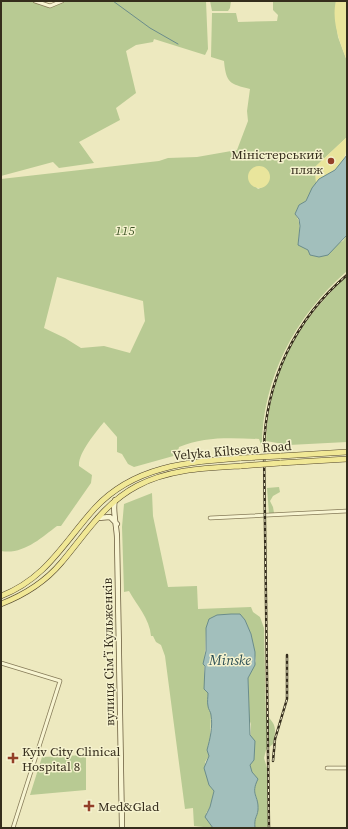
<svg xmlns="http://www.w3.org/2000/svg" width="348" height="829" font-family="'Source Serif 4',serif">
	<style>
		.green { fill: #b8ca93; fill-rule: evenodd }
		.sand { fill: #e9e59c }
		.water { fill: #a2bfbc; stroke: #6a8c8b }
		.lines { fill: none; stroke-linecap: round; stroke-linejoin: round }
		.stream { stroke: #6a8c8b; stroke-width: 1 }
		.street-casing { stroke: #857a58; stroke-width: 4.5 }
		.secondary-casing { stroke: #675a3b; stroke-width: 6 }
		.primary-casing { stroke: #52462c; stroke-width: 6 }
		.street { stroke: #f8f5d2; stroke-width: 3 }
		.secondary { stroke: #f8f5d2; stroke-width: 4.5 }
		.primary { stroke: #f1e896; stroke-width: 5 }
		.rail-casing { stroke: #352d1c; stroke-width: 2.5 }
		.rail { stroke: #f5f2ce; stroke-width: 1; stroke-dasharray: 3; stroke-linecap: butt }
		.primary-bridge-casing { stroke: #52462c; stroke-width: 6; stroke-linecap: butt }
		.primary-bridge { stroke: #f1e896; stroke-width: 5 }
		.poi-dot { fill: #933f28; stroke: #f5f2ce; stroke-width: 1.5 }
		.labels { text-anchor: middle; stroke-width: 3; stroke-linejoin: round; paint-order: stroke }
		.poi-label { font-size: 13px; fill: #352d1c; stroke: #f5f2ce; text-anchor: start }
		.park-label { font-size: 13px; font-style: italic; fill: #3b5123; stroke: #f5f2ce }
		.street-label { font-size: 13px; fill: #352d1c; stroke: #f5f2ce }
		.water-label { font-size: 14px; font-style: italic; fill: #2b4e54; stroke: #f5f2ce }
	</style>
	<rect width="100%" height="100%" fill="#ede9bf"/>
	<path class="green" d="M1,1H35L50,6L62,1H206L208,49L205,55L154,39L153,42L136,45L126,51L136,93L116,108L120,120L79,142L94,163L59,168L53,162L1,176Z
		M210,1H231L230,8L228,11H212Z
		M273,1H336L335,16L338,37L347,61V137L315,167L316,183C311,190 308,203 299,205L295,214C302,223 299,232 298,244L308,250L312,256L343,241L347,235V271C295,316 262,379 262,447L259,439C232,438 204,436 179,447L177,455L134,467L128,464L122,454L117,452V437L104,422C96,432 78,453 79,466L92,475L91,483L61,526H57C41,538 23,555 1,551V179L159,161L168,158L197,157L237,150L248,121L247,111L250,89C230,84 226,83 224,61L211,57L212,13H236L238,22L277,21L278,15L273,10ZM256,167L268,171C270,180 267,186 258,189L251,182L253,170ZM57,277L143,301L145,321L130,353L104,346L81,348L65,338L44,328Z
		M347,276V442L289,445L266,441C269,371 297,323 347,276Z
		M279,487L280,492L273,496L270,501L273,507L274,513L269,514L267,488Z
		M152,493L153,516L168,587L197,586L198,609L251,607L253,612L260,617L264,628L266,715C277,725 276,729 273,744L266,750L264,758L267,768L268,828H255C254,817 257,818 258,810C259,795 250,795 257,779L252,772L250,765L251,724L249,719L248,678L256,661L251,634L245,620L206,628L204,671L208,693V707L211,713L210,740L208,745L209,756L205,762L209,785L214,791L210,807L206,813L213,828L194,826L193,808L185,809L165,656L161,645L156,642L153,636H151C150,619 136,604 129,591L124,592L122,527L124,504Z
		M86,755V790L30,795L42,757Z"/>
	<path class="sand" d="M336,1H347V61C340,42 331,21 336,1Z
		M347,137C347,151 346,161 334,170C328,175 321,176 316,183L315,167Z
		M248 177a11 11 0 1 1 22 0a11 11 0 1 1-22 0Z"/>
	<path class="water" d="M347,155V235L328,255L319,257L310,255L308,250L298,245L300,226L299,219L295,214L299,205L306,201L312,188L319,179L335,170Z
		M231,614H240L245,620L251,634L255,652V665L248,678L250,735L255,741L254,760L250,765L252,772L258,779C250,795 259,795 258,810C257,818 254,817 255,828H213L205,817L210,807L214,791L209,785L204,768L209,756L207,750C210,739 213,727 211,715C211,712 208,709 208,706C207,702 208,697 208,693L204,689L205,666L203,664L206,651V628L209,619L217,615Z"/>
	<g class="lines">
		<path class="stream" d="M113,1L150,28L178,44"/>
		<g class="street-casing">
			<path id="street" d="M35,1L50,6L62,1
				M210,518L347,511
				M1,663L60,681L13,828
				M327,768H347"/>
		</g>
		<g class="secondary-casing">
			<path id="secondary" d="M115,500C112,509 117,528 117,538L122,828
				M98,518L110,517L117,524"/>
		</g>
		<g class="primary-casing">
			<path id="primary" d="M280,456L347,452
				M280,463L347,459
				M1,596C47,578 64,542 95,508C134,466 187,462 241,458
				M1,604C24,595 45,582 61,563C85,535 103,504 137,486C169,469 206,468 241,466"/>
		</g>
		<use href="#street" class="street"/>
		<use href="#secondary" class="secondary"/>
		<use href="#primary" class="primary"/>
		<g class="rail-casing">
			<path id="rail" d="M273,761L275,739L287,699V655
				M269,828L264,450C265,382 295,319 347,275"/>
		</g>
		<use href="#rail" class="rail"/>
		<g class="primary-bridge-casing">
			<path id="primary-bridge" d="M241,458L280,456
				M241,466L280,463"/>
		</g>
		<use href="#primary-bridge" class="primary-bridge"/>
	</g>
	<g class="poi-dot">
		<circle cx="331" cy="161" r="4"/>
		<path d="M11 752h4v4h4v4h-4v4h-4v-4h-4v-4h4z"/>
		<path d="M87 800h4v4h4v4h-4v4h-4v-4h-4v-4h4z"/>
	</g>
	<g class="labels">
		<g class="poi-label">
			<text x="323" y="159" text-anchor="end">Міністерський<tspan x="323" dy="15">пляж</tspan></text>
			<text x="22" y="756">Kyiv City Clinical<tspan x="22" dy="15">Hospital 8</tspan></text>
			<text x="98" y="811">Med&amp;Glad</text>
		</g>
		<g class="park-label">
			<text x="125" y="235">115</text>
		</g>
		<g class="street-label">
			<text transform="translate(232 450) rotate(-5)" y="5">Velyka Kiltseva Road</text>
			<text transform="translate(108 652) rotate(-91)" y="5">вулиця Сімʼї Кульженків</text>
		</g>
		<g class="water-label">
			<text x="230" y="665">Minske</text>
		</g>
	</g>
	<rect width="348" height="829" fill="none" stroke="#352d1c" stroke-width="4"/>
</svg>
